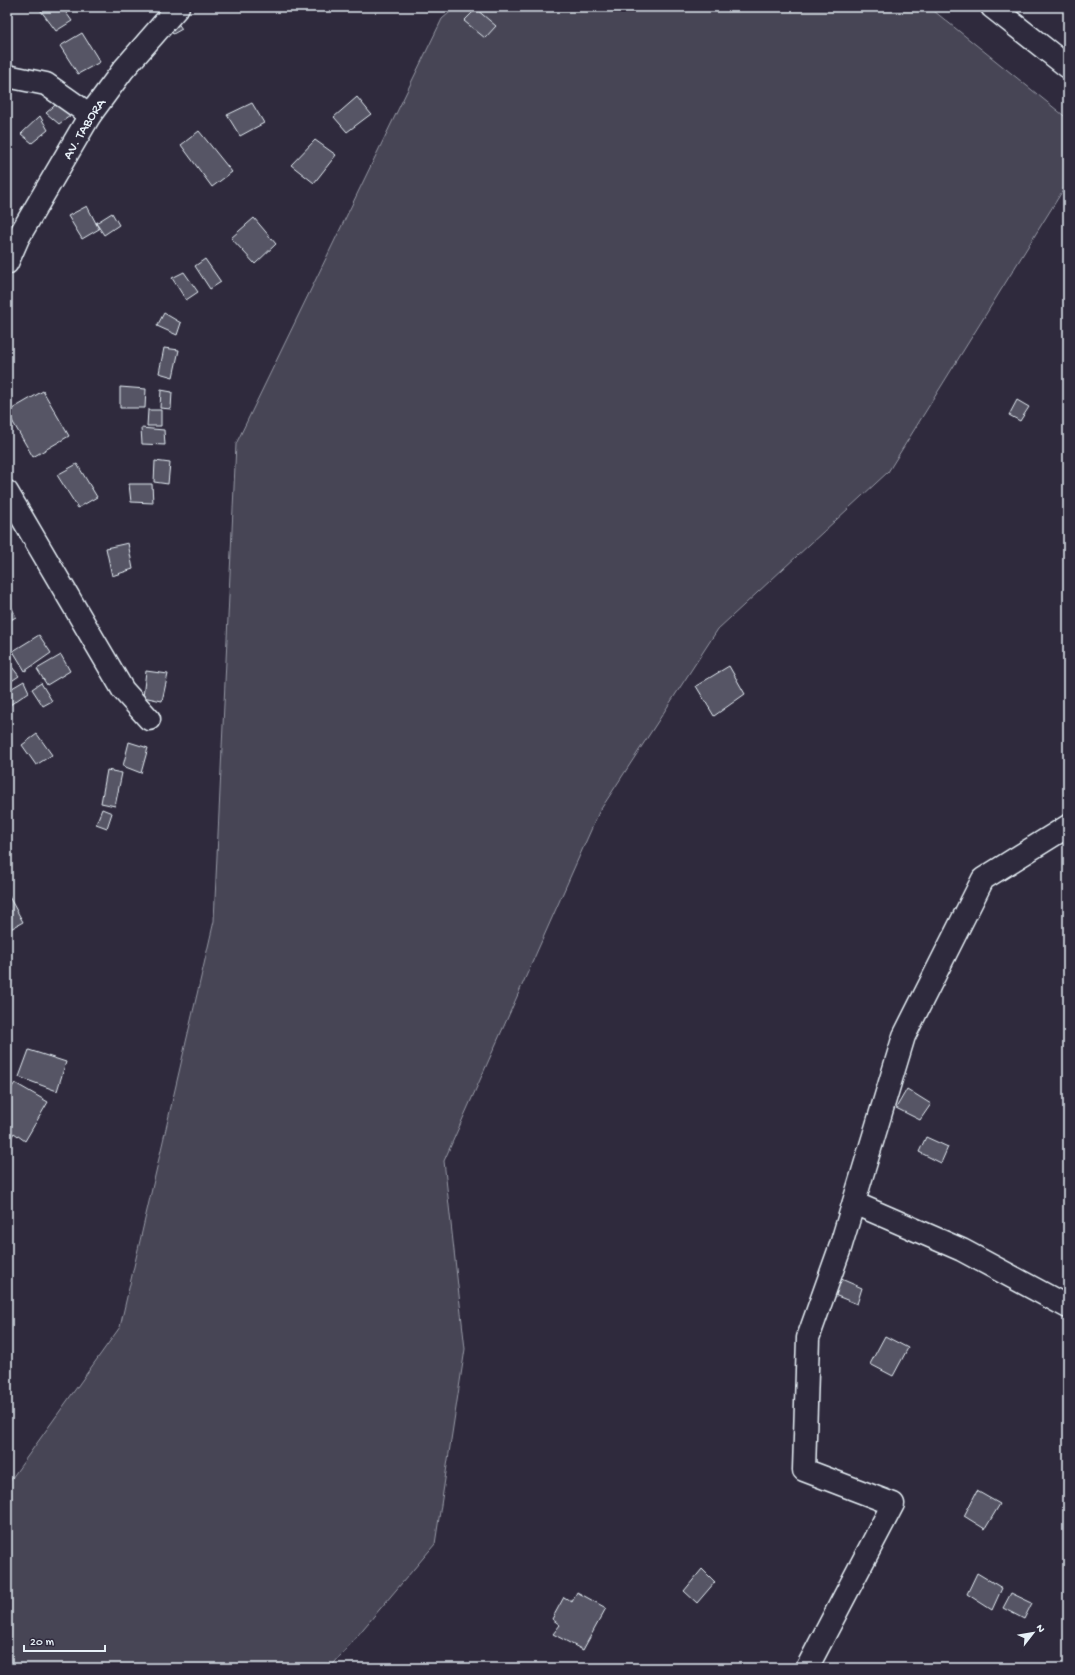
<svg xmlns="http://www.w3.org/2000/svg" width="1075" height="1675" font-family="'Gochi Hand',sans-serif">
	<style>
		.green { fill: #464455; stroke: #979aa6 }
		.building { fill: #575565; stroke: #e8f1f8 }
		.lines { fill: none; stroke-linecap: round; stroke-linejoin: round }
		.street-casing { stroke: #e8f1f8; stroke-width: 25 }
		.secondary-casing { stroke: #e8f1f8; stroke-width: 25 }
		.street { stroke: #2f2a3d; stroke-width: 22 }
		.secondary { stroke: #2f2a3d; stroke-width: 22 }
		.labels { text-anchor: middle; stroke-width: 3; stroke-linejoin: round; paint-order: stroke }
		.street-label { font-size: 14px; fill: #e8f1f8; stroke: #2f2a3d }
	</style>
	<rect width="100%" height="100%" fill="#2f2a3d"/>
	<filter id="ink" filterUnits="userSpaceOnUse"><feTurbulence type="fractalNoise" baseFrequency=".025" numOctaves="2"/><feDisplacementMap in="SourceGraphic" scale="8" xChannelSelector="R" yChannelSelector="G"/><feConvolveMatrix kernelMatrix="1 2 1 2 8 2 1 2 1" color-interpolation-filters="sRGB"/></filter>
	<g filter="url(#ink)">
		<path class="green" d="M456,7H929L1068,119V182L888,472L718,629L599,812L444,1161L465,1349L435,1544L330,1668H7V1485L120,1327L214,921L236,444L442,19Z"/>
		<path class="building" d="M38,7H62L72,21L56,31Z
			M156,7H171L161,14Z
			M476,9L496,26L485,38L464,21Z
			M169,11L182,29L173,34L161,16Z
			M82,33L100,62L78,74L60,46Z
			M357,97L371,114L347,132L334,117Z
			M60,101L74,113L59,124L46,113Z
			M252,103L264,123L240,136L227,115Z
			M40,116L48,130L32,143L21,134Z
			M199,131L232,172L212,187L181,145Z
			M315,140L336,155L314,183L291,165Z
			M87,206L99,229L82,239L68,216Z
			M112,213L119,225L104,235L96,223Z
			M254,218L276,244L255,264L231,238Z
			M205,259L221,282L210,289L195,266Z
			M184,272L198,292L186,300L172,278Z
			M164,313L181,323L177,335L157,326Z
			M164,348L179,350L173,377L159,373Z
			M120,387L146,389L145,408H120Z
			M161,390L172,392L171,409L160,408Z
			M43,391L69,436L33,457L7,412Z
			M1017,400L1029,407L1020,421L1009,415Z
			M148,410H161V426H147Z
			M141,428L164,430L165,445L142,444Z
			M155,461L170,463L168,484L154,482Z
			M77,464L97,497L78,508L57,475Z
			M129,484H152L153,503L131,502Z
			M128,543L133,569L112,576L106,548Z
			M8,599L16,617L7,622V600Z
			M39,635L51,653L25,671L13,651Z
			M61,655L70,671L47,685L37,669Z
			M9,663L19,676L7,684V664Z
			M729,666L745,694L714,716L696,686Z
			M146,671L168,674L162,701L143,697Z
			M24,681L29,692L10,705L7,701V691Z
			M41,683L52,701L43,706L32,689Z
			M37,734L52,755L36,765L22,745Z
			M129,742L148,748L141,773L123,766Z
			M107,770L122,773L115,806L101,803Z
			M102,809L112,813L107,828L96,824Z
			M7,893L23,922L7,931Z
			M29,1050L66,1062L57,1091L19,1077Z
			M15,1083L48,1102L25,1141L14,1133L10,1139L7,1137V1094Z
			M907,1089L931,1104L920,1120L896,1108Z
			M926,1137L948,1147L941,1163L919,1152Z
			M839,1278L862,1288L857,1304L832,1294Z
			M885,1336L908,1348L893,1376L870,1364Z
			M977,1491L1000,1504L985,1529L964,1516Z
			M702,1569L715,1582L697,1603L684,1591Z
			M977,1573L1002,1588L992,1610L967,1594Z
			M577,1592L606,1608L583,1650L553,1634L560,1625L552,1619L564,1597L572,1602Z
			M1011,1593L1032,1603L1024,1619L1003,1608Z"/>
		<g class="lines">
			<g class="street-casing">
				<g id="street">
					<path d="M7,76L46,84L90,115"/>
					<path id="s1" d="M7,263L18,238L90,115L123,70L178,7"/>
					<path d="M7,492L123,690L149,719"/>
					<path d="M854,1203L962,1250L1068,1307"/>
					<path d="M807,1668L893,1504L804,1470L808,1338L840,1248L904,1036L983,879L1068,826"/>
				</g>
			</g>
			<g class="secondary-casing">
				<path id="secondary" d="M992,7L1068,67"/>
			</g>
			<use href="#street" class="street"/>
			<use href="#secondary" class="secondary"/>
		</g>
	</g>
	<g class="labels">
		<g class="street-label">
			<text dy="5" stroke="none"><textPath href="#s1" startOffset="155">AV. TABORA</textPath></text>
		</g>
	</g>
	<rect width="1075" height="1675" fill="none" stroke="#2f2a3d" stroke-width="24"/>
	<rect x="12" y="12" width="1051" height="1651" fill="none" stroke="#e8f1f8" stroke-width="1.5" filter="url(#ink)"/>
	<g transform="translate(1033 1633) rotate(59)" stroke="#2f2a3d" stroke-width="3" paint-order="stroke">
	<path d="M0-3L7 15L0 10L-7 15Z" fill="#e8f1f8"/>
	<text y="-6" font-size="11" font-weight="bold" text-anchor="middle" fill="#e8f1f8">N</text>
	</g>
	<path d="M24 1645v6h81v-6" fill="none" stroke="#e8f1f8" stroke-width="2"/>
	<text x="30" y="1645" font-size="12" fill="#e8f1f8" stroke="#2f2a3d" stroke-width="3" paint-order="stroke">20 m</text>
</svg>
